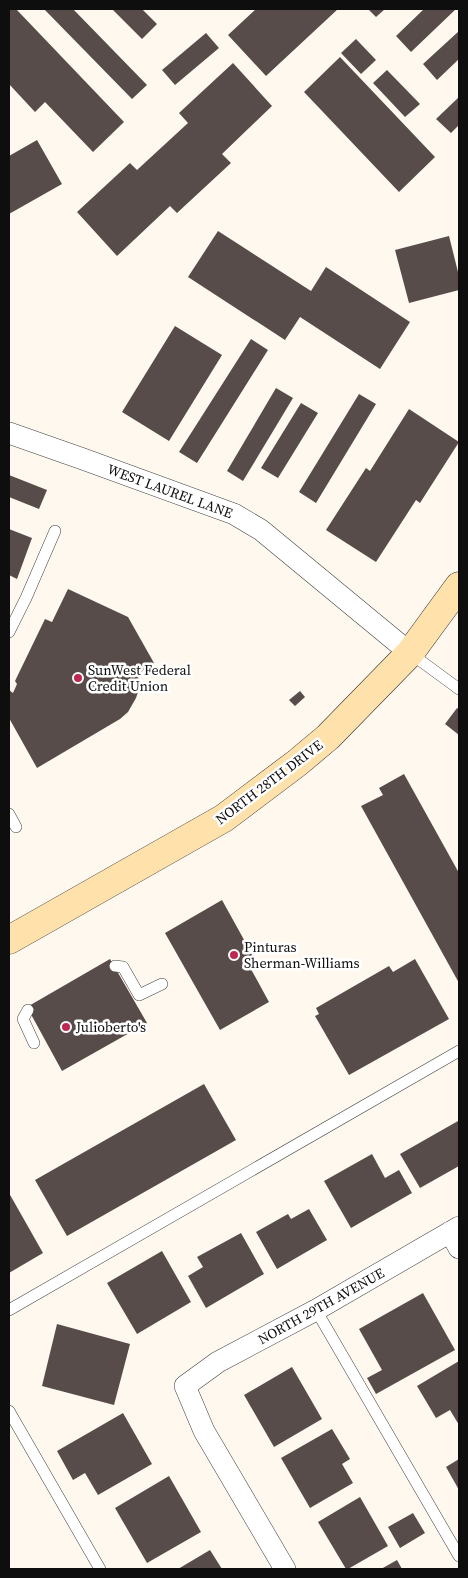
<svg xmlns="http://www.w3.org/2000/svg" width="468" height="1578" font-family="'Source Serif 4',serif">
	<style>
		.building { fill: #574c4a }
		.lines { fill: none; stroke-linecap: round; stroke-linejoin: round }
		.lane-casing { stroke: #414141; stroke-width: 12 }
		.street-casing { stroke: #414141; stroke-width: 22 }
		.secondary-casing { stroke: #303030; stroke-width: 29 }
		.lane { stroke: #fff; stroke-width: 11 }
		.street { stroke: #fff; stroke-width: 21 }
		.secondary { stroke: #fee1ab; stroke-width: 28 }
		.poi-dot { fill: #bc2851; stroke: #fff; stroke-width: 2 }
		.labels { text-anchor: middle; stroke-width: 5; stroke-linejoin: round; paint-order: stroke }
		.street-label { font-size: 14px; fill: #0e0e0e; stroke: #fff }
		.poi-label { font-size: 14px; fill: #0e0e0e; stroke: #fff; text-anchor: start }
	</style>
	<rect width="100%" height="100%" fill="#fff8ef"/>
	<path class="building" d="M9,9H16L124,122L93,152L45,102L35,112L9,84Z
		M44,9H73L147,85L132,99Z
		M112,9H142L157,24L142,39Z
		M256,9H338L266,76L228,35Z
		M368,9H385L376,17Z
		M424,9H456L411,52L396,36Z
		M459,31V59L437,80L423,64Z
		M206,33L219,48L175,85L162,70Z
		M356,39L376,60L361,74L341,53Z
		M340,57L435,157L399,192L304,92Z
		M233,63L272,106L222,154L231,163L177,213L170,206L117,256L77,212L130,163L137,170L188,123L179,113Z
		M387,70L420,104L405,117L373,83Z
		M459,97V125L451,133L436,119Z
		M37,140L62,184L9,214V156Z
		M218,231L311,291L326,267L410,322L380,369L300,317L285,340L188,277Z
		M449,236L459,276V290L409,303L395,250Z
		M175,326L222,355L169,441L122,412Z
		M251,339L268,350L197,463L179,452Z
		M276,388L293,398L243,481L227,471Z
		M359,394L376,404L316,503L299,492Z
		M301,403L318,413L278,478L261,468Z
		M409,409L459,442L420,503L416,500L376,562L326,530L366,468L370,471Z
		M9,475L47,490L39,509L9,497Z
		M9,529L32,538L17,579L9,575Z
		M68,589L128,617L154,663L138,674L139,689L136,698L128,712L120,719L37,768L9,718V690L13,693L17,684L15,681L45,619L52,622Z
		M300,691L305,697L295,706L289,700Z
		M457,708L459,709V735L445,724Z
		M404,774L459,873V983L361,806L383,795L379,788Z
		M222,900L253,956L246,960L269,1002L220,1030L165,933Z
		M110,959L147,1023L62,1071L27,1007Z
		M415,959L449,1019L349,1075L315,1016L319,1014L316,1008L389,966L393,972Z
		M204,1084L236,1140L67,1236L35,1180Z
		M458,1121L459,1166L420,1188L400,1154Z
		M372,1154L385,1178L399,1170L412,1193L351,1228L324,1181Z
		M9,1193L43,1253L9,1273Z
		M309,1209L327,1240L277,1269L256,1232L288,1214L291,1219Z
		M241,1233L264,1274L206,1308L188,1276L203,1267L197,1257Z
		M162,1251L191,1302L137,1334L107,1283Z
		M423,1293L455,1350L376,1394L367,1378L382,1370L359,1329Z
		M57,1324L130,1344L114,1405L42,1386Z
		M459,1361V1425L450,1410L436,1418L417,1386Z
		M292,1367L322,1419L274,1447L244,1395Z
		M123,1413L152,1464L98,1495L85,1473L73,1480L57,1451Z
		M332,1429L350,1459L342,1464L353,1483L310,1508L281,1458Z
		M459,1459V1490L446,1467Z
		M169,1476L201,1532L147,1563L115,1508Z
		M360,1497L388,1546L348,1569H346L318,1522Z
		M413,1513L425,1533L400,1548L388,1527Z
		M210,1550L222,1569H178Z
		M397,1560L402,1569H381Z"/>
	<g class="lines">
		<g class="lane-casing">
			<path id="lane" d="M9,632L26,598L55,531
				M410,653L459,689
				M9,814L16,827
				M115,966L123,967L139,995L162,984
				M28,1010L23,1019L34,1043
				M9,1310L459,1051
				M316,1310L459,1556
				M9,1411L100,1569"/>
		</g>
		<g class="street-casing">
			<path id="street" d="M9,433L83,459L234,514L261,530L410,653
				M450,1232L459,1248
				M285,1569L204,1431L185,1386L218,1362L316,1310L459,1227"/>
		</g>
		<g class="secondary-casing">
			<path id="secondary" d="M9,940L224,818L297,763L328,737L410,653L459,586"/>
		</g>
		<use href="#lane" class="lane"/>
		<use href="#street" class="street"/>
		<use href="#secondary" class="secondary"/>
	</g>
	<g class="poi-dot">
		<circle cx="78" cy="678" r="5"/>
		<circle cx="234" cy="955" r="5"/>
		<circle cx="66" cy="1027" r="5"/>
	</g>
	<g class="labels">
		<g class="street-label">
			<text transform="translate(170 491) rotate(20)" y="5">WEST LAUREL LANE</text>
			<text transform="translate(269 782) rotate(-37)" y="5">NORTH 28TH DRIVE</text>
			<text transform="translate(321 1306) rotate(-29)" y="5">NORTH 29TH AVENUE</text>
		</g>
		<g class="poi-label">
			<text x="88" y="675">SunWest Federal<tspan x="88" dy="16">Credit Union</tspan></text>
			<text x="244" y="952">Pinturas<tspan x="244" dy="16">Sherman-Williams</tspan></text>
			<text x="76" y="1032">Julioberto's</text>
		</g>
	</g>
	<rect width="468" height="1578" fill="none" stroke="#0e0e0e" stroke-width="20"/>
</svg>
